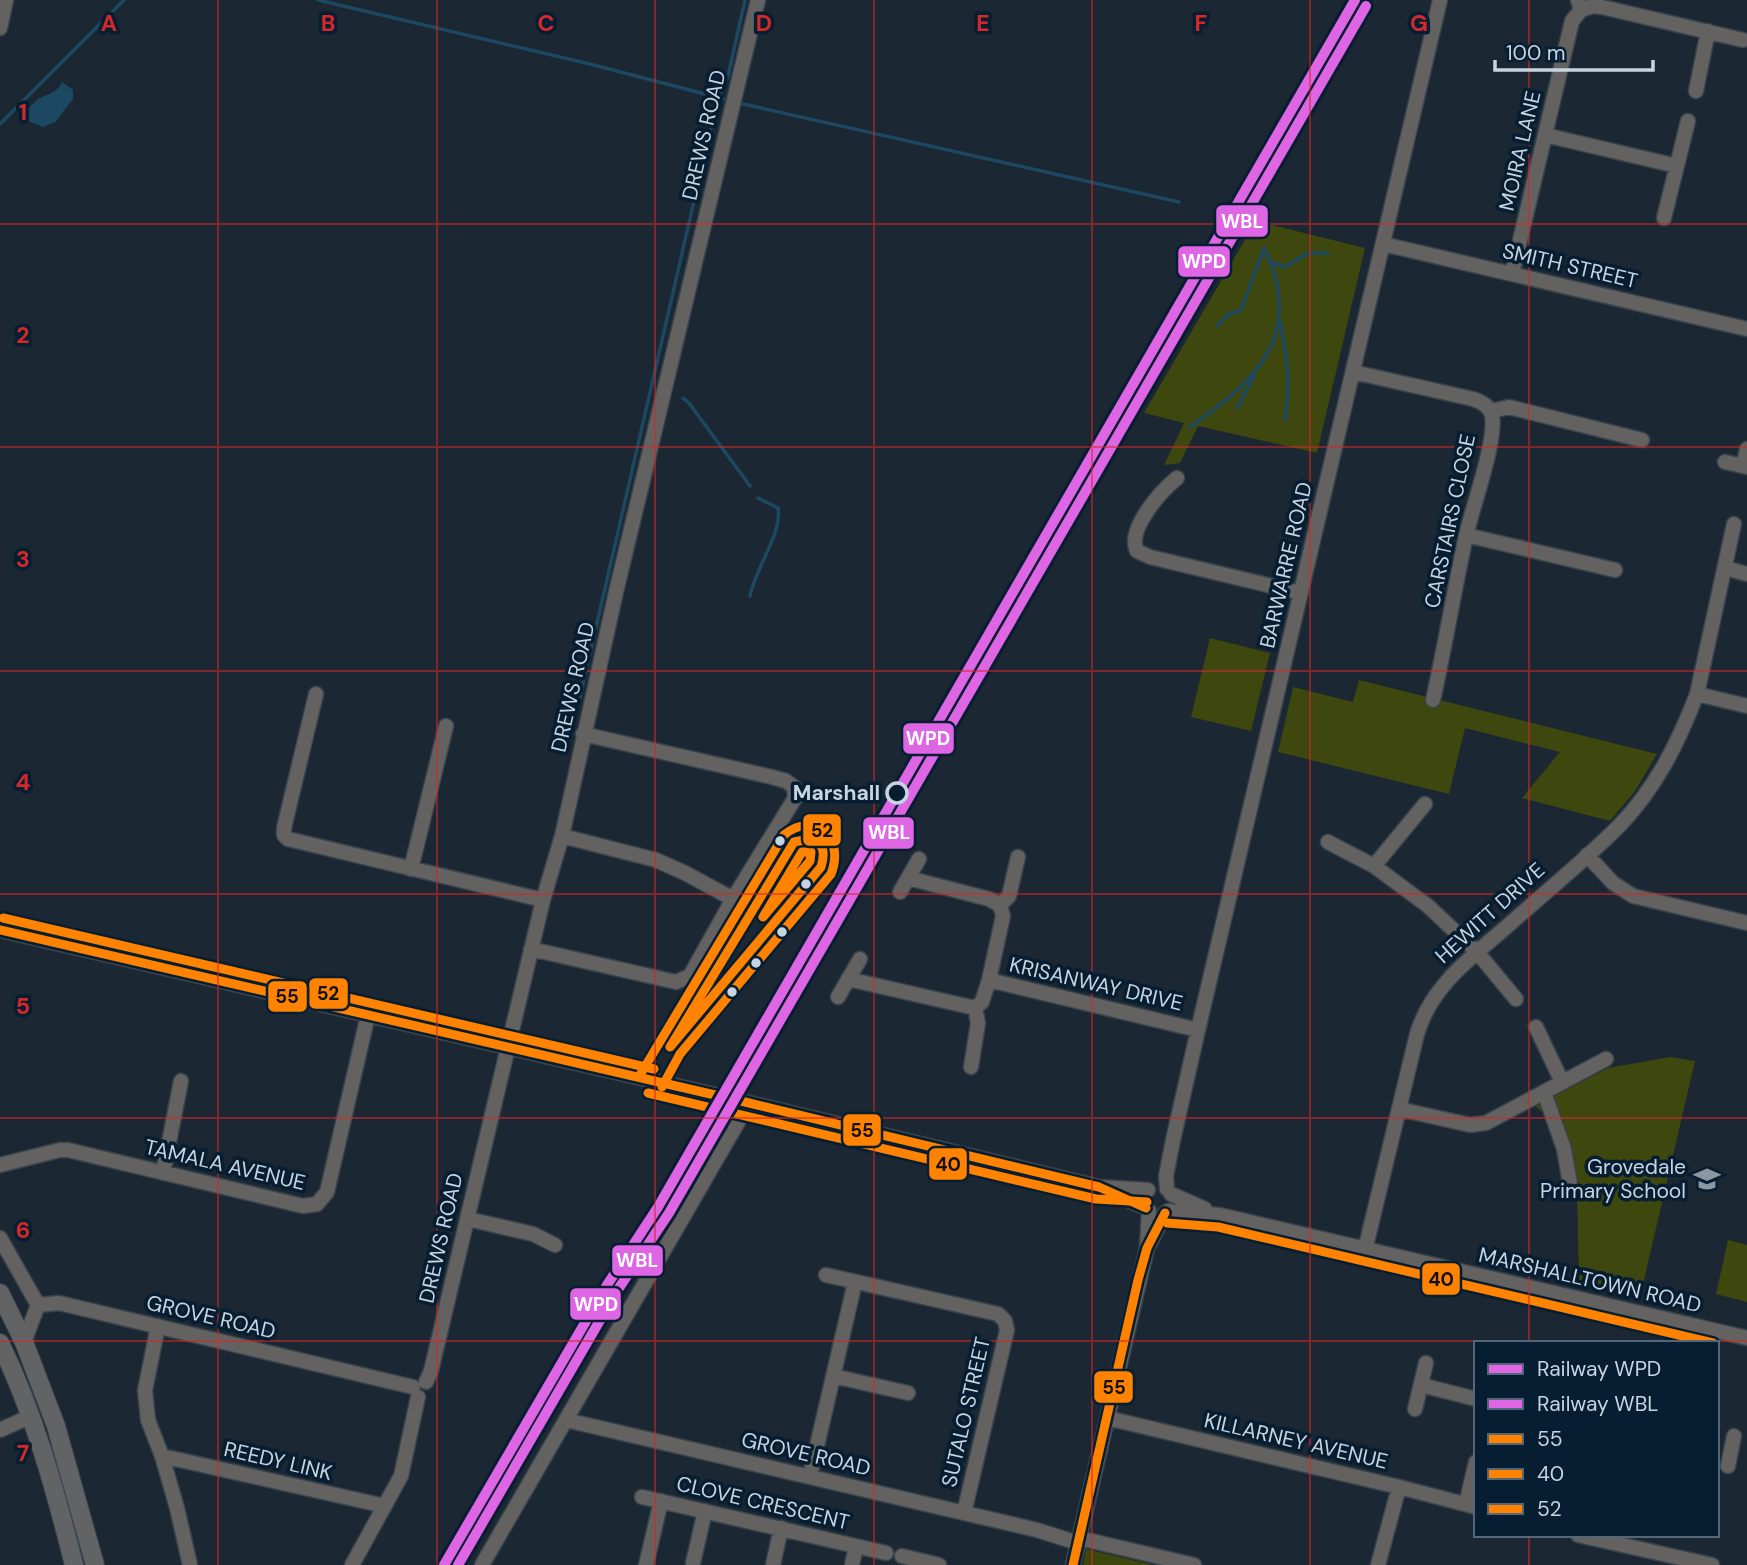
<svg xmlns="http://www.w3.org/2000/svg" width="1747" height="1565" font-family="'DM Sans',sans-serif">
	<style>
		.green { fill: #3e470e }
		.water { fill: #1d4862 }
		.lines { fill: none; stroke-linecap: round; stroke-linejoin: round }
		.stream { stroke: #1d4862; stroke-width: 3.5 }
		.minor-casing { stroke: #38434c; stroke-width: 17 }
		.major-casing { stroke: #38434c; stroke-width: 20 }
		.minor { stroke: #636261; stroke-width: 14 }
		.major { stroke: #626364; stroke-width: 18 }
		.rail-casing { stroke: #5c6063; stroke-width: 6 }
		.rail { stroke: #071e32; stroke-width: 3.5; stroke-dasharray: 10; stroke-linecap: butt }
		.bus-1-casing { stroke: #071e32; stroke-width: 14 }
		.bus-2-casing { stroke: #071e32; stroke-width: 14 }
		.bus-3-casing { stroke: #071e32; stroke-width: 14 }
		.bus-1 { stroke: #ff8200; stroke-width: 9 }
		.bus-2 { stroke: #ff8200; stroke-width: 9 }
		.bus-3 { stroke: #ff8200; stroke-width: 9 }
		.rail-1-casing { stroke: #071e32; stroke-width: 16 }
		.rail-2-casing { stroke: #071e32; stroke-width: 16 }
		.rail-1 { stroke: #de66e4; stroke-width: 10 }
		.rail-2 { stroke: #de66e4; stroke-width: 10 }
		.grid { fill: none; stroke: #d62828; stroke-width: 2; stroke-opacity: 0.55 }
		.stop-dot { fill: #071e32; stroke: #c7d5e2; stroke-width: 3.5 }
		.bus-dot { fill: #c7d5e2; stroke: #071e32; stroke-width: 2.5 }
		.labels { text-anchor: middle; stroke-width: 7; stroke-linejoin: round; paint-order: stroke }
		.street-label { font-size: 21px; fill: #c7d5e2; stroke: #071e32 }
		.stop-label { font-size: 21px; font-weight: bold; fill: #c7d5e2; stroke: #071e32; text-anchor: end }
		.poi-label { font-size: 21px; fill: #c7d5e2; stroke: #071e32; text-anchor: end }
		.grid-label { font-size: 23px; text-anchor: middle; font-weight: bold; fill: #d62828; stroke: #071e32; stroke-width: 7; stroke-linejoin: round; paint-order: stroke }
		.line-badge { stroke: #071e32; stroke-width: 2.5 }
		.badge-label { font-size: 19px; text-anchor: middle; font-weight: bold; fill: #fff }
		.pale-badge-label { font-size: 19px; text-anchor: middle; font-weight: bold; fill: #111 }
	</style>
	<rect width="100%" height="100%" fill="#1b2732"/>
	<path class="green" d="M1256,221L1365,248L1317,453L1198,426L1180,463L1164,465L1184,423L1144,413Z
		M1210,638L1270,653L1251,731L1191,717Z
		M1359,680L1657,754L1635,791L1610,821L1522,798L1560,752L1465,728L1449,794L1278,752L1293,687L1353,702Z
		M1670,1057L1695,1061L1640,1297L1579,1283L1577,1191L1545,1114L1535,1106L1608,1068Z
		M1728,1240L1747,1245V1302L1716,1294Z
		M1086,1549L1153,1565H1083Z"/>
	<path class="water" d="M62,82L73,90V99L55,122L43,127L28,121L24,114C28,109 32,104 37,100C47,93 57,94 62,82Z"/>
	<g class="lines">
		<path class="stream" d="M318,0L590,64L724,99
			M739,103L1179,202
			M0,124L124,0
			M1271,262L1285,267L1308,253H1328
			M1280,322C1287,355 1291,386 1285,420
			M1217,326L1229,314L1241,310L1264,248
			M683,398L689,403L750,486
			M1237,408L1254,376
			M1190,427C1257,380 1306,334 1264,248
			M750,596C756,566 782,535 778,508L758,498
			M580,697L717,101L728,76L745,0"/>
		<g class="minor-casing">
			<path id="minor" d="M1581,10L1593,6L1602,7L1743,40
				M0,28L6,0
				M1696,91L1708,31
				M1545,135L1677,166
				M1664,218L1688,121
				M1383,244L1747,329
				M1512,274L1572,21L1581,10L1578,0
				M1353,372L1473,399C1482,402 1490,406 1492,415C1497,440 1472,508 1466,536C1454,591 1445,646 1433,700
				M1492,411L1509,407L1642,440
				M1725,462L1747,467
				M1743,466L1747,449
				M1177,478C1161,491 1126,530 1137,551L1150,557L1301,593
				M1466,535L1615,570
				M1725,568L1747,574
				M316,694L284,828V835L288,839L543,900
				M1697,694L1734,524
				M1425,804L1374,866L1428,906L1477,952L1516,999
				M562,836L656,860L685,873L733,899
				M1328,842L1374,866
				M1587,855L1613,883L1633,896L1747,923
				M411,869L446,726
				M908,878L989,899L1000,905
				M900,892L919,859
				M1000,905L1009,896L1018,857
				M0,930L741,1101L1099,1187L1148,1190
				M531,949L676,982L690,976L733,899L795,798L794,787L786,781L772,777L583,734
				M848,979L975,1008L982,1002L989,980L1003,916L1000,905
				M989,980L1198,1030
				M838,997L860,959
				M1536,1027L1562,1082
				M971,1067L978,1023L975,1008
				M1544,1092L1564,1149L1570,1183
				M1399,1109L1470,1125L1486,1123L1606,1059
				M0,1165L60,1150H68L303,1206L317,1204L327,1192L368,1015
				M163,1173L181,1081
				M1167,1189L1166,1176L1173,1140L1198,1030L1440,0
				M1110,1192L1146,1208
				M1171,1194L1205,1209
				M1168,1211L1220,1215L1747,1338
				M468,1219L533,1234L555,1245
				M0,1238L38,1305
				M1150,1243L1165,1213
				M1365,1250L1417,1034C1431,987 1468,960 1504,929C1542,895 1583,862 1619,826C1656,788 1678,743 1697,694L1747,706
				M826,1275L998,1314L1005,1321L1007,1330L964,1513
				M38,1305L59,1303L413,1387
				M158,1326L145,1390L148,1420L162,1456L177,1508L190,1565
				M24,1342L38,1305
				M833,1376L908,1393
				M426,1382L431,1371L543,900L562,836L616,592L758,0
				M1421,1385L1476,1399
				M1415,1409L1426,1363
				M1107,1418L1399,1487L1476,1507
				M566,1420L1037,1530L1078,1543
				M0,1430L31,1416
				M162,1456L385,1506
				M1728,1466L1734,1436
				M810,1476L855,1282
				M642,1497L886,1553
				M1466,1504L1476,1462
				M1578,1535L1712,1565
				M1079,1538L1194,1565
				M902,1556L939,1565
				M693,1563L705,1511
				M352,1565L401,1476L418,1397
				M482,1565L749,1103
				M646,1565L661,1501
				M773,1565L781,1528
				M852,1565L856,1546
				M1073,1565L1147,1248L1149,1211
				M1378,1565L1399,1487"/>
		</g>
		<g class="major-casing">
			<path id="major" d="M0,1293L24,1342L56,1426L95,1565
				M0,1343C34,1413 55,1489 74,1565"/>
		</g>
		<use href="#minor" class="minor"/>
		<use href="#major" class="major"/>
		<g class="rail-casing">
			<path id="rail" d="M1000,614L1015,578"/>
		</g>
		<use href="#rail" class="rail"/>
		<g class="bus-1-casing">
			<path id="bus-1" d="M809,839C825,842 825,854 821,867L670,1047L794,842Z
				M0,930L741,1101L1099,1187L1146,1208
				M1073,1565L1138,1280L1147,1248L1165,1213"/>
		</g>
		<g class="bus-2-casing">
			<path id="bus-2" d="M802,852H811L810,861L763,917Z
				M648,1093L1096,1199L1147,1202
				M1167,1223L1218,1227L1713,1343"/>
		</g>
		<g class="bus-3-casing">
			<path id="bus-3" d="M3,918L654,1069
				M640,1075L784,835C812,811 846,836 831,874L680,1054L662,1087"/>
		</g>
		<use href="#bus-1" class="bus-1"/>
		<use href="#bus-2" class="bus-2"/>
		<use href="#bus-3" class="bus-3"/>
		<g class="rail-1-casing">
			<path id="rail-1" d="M444,1565L607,1285L658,1207L1355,0"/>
		</g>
		<g class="rail-2-casing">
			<path id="rail-2" d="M458,1565L617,1291L669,1213L1366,6"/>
		</g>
		<use href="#rail-1" class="rail-1"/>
		<use href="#rail-2" class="rail-2"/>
	</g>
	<path class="grid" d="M218,0V1565M437,0V1565M655,0V1565M874,0V1565M1092,0V1565M1310,0V1565M1529,0V1343M0,224H1747M0,447H1747M0,671H1747M0,894H1747M0,1118H1747M0,1341H1747M1529,1535V1565"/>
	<defs>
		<g id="school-bare" transform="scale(2.1)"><path d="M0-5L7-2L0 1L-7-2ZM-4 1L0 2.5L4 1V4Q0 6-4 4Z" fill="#8b98a4" stroke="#071e32" stroke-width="2.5" paint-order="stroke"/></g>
	</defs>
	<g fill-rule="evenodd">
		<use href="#school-bare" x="1707" y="1179"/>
	</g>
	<circle class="stop-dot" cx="897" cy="793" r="10"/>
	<g class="bus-dot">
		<circle cx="780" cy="841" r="6"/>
		<circle cx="806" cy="884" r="6"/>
		<circle cx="782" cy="932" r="6"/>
		<circle cx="756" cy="963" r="6"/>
		<circle cx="732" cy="992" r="6"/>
	</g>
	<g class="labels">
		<g class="street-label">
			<text transform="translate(704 135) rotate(-77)" y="7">DREWS ROAD</text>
			<text transform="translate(1520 151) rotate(-77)" y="7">MOIRA LANE</text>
			<text transform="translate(1570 266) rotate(13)" y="7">SMITH STREET</text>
			<text transform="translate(1450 521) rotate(-78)" y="7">CARSTAIRS CLOSE</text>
			<text transform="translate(1286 565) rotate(-77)" y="7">BARWARRE ROAD</text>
			<text transform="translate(573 687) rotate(-77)" y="7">DREWS ROAD</text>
			<text transform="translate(1490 913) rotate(-42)" y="7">HEWITT DRIVE</text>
			<text transform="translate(1096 984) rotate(13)" y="7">KRISANWAY DRIVE</text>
			<text transform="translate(225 1165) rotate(13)" y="7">TAMALA AVENUE</text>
			<text transform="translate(441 1238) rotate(-77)" y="7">DREWS ROAD</text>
			<text transform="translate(1590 1280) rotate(13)" y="7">MARSHALLTOWN ROAD</text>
			<text transform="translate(211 1317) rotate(13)" y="7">GROVE ROAD</text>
			<text transform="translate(966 1412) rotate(-77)" y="7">SUTALO STREET</text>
			<text transform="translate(1296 1441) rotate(13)" y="7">KILLARNEY AVENUE</text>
			<text transform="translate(806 1454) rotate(13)" y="7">GROVE ROAD</text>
			<text transform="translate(278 1461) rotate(13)" y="7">REEDY LINK</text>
			<text transform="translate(763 1503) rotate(13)" y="7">CLOVE CRESCENT</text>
		</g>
		<g class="stop-label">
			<text x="880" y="800">Marshall</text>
		</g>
		<g class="poi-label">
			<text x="1686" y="1174">Grovedale<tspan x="1686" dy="24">Primary School</tspan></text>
		</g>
	</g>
	<g class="grid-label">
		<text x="109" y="31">A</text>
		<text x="328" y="31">B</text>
		<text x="546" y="31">C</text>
		<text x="764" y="31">D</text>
		<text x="983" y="31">E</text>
		<text x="1201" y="31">F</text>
		<text x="1419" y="31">G</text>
		<text x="23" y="120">1</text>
		<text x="23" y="343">2</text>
		<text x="23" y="567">3</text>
		<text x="23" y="790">4</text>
		<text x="23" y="1014">5</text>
		<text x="23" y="1238">6</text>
		<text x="23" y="1461">7</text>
	</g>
	<g class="line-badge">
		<rect x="1215" y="204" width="54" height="34" rx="7" fill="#de66e4"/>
		<rect x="1177" y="245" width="54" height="33" rx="7" fill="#de66e4"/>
		<rect x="902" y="722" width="53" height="33" rx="7" fill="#de66e4"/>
		<rect x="802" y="813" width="40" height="34" rx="7" fill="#ff8200"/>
		<rect x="862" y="816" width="53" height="34" rx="7" fill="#de66e4"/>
		<rect x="308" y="977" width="41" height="33" rx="7" fill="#ff8200"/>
		<rect x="267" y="980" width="41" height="33" rx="7" fill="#ff8200"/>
		<rect x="842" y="1113" width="40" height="34" rx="7" fill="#ff8200"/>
		<rect x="928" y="1147" width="40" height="34" rx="7" fill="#ff8200"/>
		<rect x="611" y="1244" width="53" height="33" rx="7" fill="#de66e4"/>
		<rect x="1421" y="1262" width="40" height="34" rx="7" fill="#ff8200"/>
		<rect x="569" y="1287" width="53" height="34" rx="7" fill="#de66e4"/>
		<rect x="1093" y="1370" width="41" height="34" rx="7" fill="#ff8200"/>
	</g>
	<g class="badge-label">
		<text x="1242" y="228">WBL</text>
		<text x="1204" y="268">WPD</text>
		<text x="928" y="745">WPD</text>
		<text x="889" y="839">WBL</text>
		<text x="637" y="1267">WBL</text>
		<text x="596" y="1311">WPD</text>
	</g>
	<g class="pale-badge-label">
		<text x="822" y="837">52</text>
		<text x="328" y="1000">52</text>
		<text x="287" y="1003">55</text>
		<text x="862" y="1137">55</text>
		<text x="948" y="1171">40</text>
		<text x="1441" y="1286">40</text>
		<text x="1114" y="1394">55</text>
	</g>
	<rect x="1474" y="1341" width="245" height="196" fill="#071e32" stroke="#546778" stroke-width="2"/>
	<rect x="1488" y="1364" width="35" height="10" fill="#de66e4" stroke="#546778" stroke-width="2"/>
	<text x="1537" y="1376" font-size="21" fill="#c7d5e2">Railway WPD</text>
	<rect x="1488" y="1399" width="35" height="10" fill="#de66e4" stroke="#546778" stroke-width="2"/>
	<text x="1537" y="1411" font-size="21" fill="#c7d5e2">Railway WBL</text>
	<rect x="1488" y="1434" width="35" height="10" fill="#ff8200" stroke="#546778" stroke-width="2"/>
	<text x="1537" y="1446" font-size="21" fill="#c7d5e2">55</text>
	<rect x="1488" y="1469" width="35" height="10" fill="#ff8200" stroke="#546778" stroke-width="2"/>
	<text x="1537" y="1481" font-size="21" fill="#c7d5e2">40</text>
	<rect x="1488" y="1504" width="35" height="10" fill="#ff8200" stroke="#546778" stroke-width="2"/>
	<text x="1537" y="1516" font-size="21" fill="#c7d5e2">52</text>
	<path d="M1495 60v10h158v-10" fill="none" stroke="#c7d5e2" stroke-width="3.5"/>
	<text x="1506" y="60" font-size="21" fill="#c7d5e2" stroke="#071e32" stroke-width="5" paint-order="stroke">100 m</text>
</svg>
